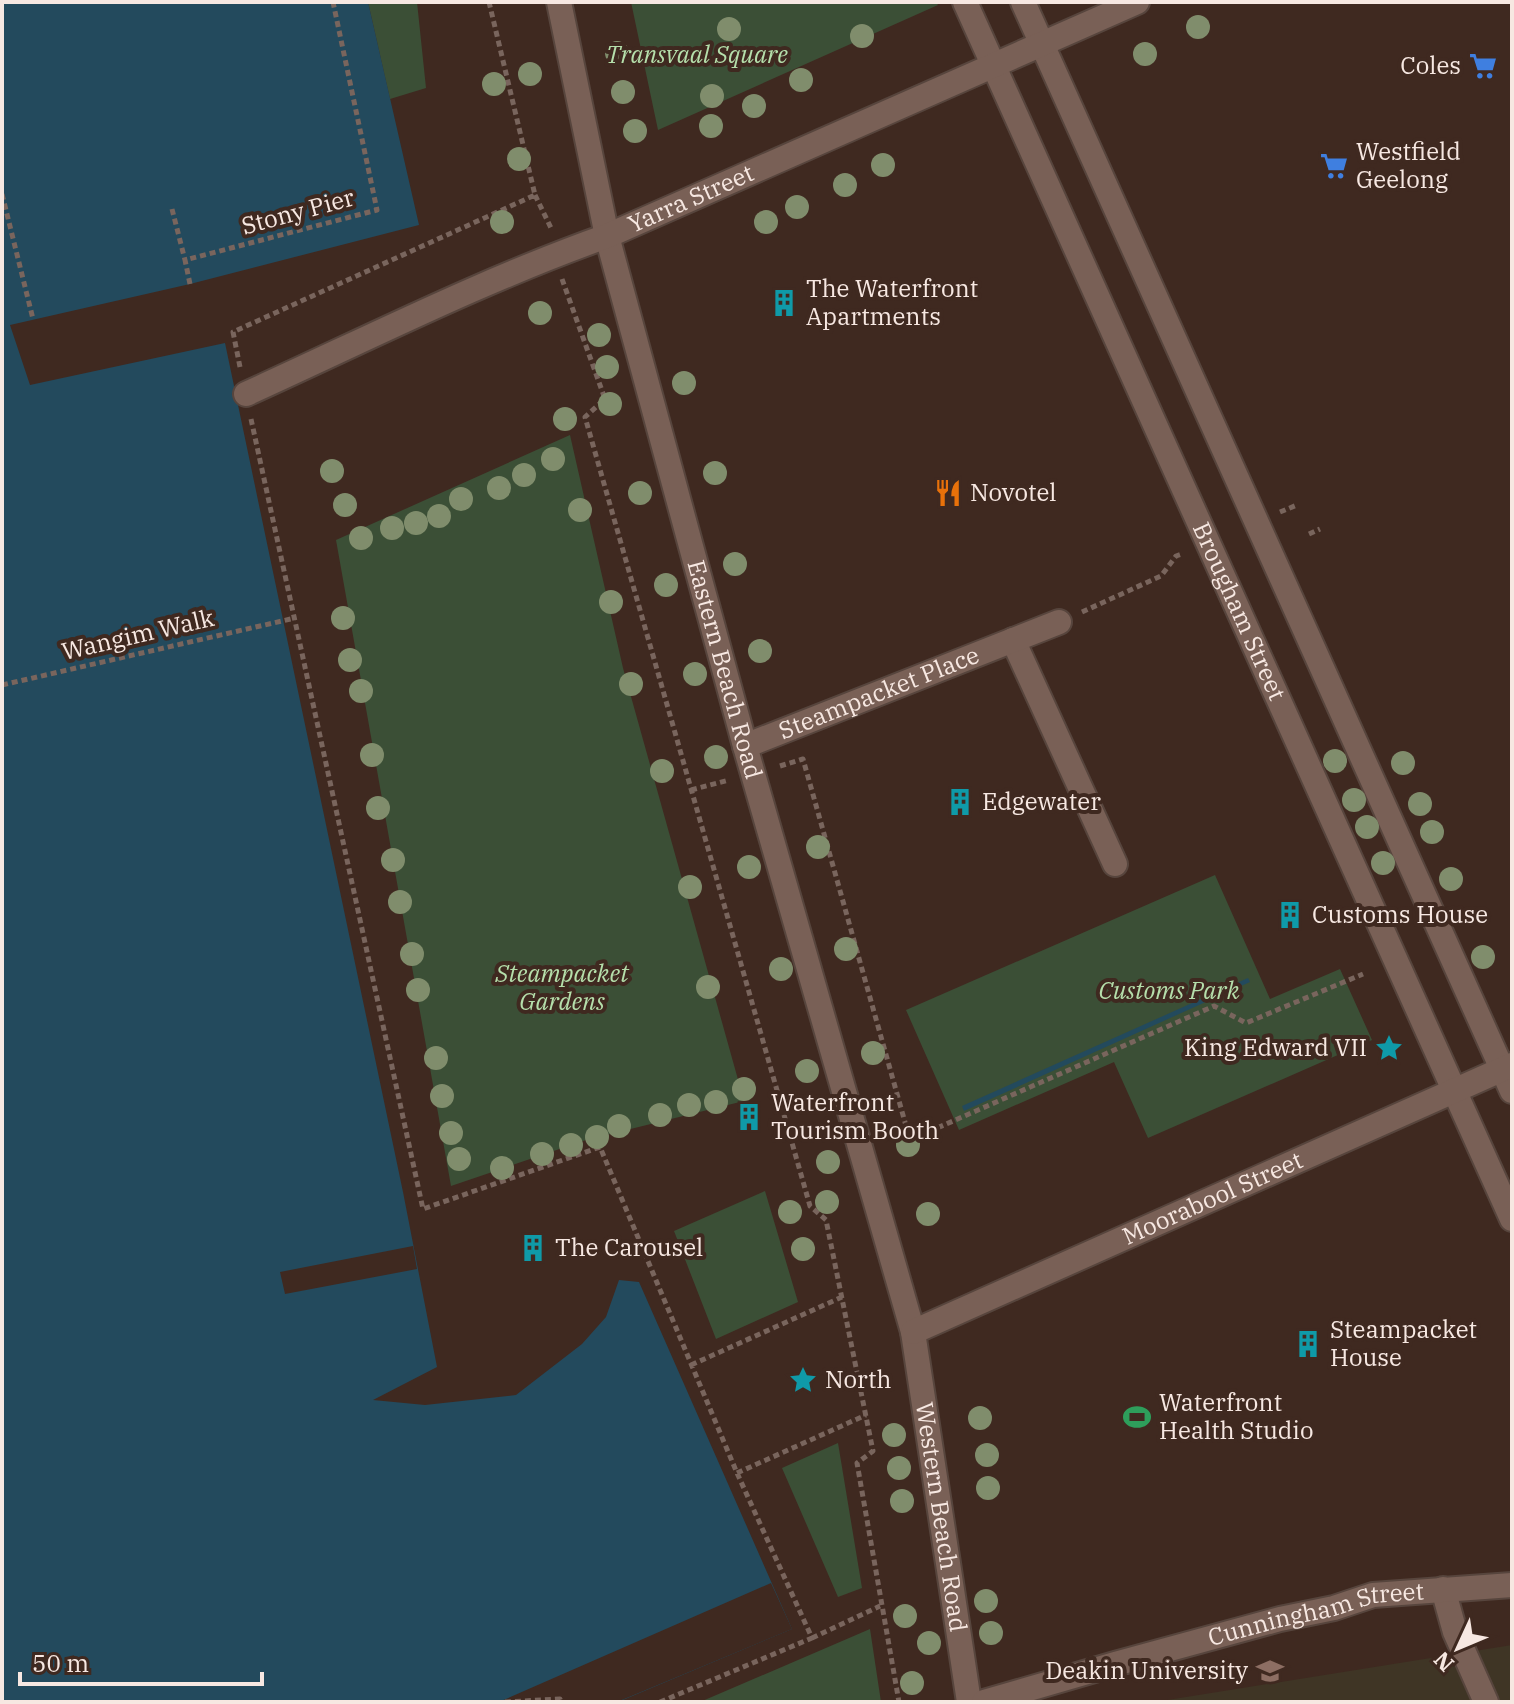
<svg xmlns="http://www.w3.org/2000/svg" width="1514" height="1704" font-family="'IBM Plex Serif',serif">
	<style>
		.education { fill: #3f3525 }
		.green { fill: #3b4f36 }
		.water { fill: #234a5d }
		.pier { fill: #3f2920 }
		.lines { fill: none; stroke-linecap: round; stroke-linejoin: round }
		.minor-casing { stroke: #57453d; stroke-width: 28 }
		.path { stroke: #79655d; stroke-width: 5; stroke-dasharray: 6 4; stroke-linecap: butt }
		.minor { stroke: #796056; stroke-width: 24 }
		.tree { fill: #808d6c }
		.labels { text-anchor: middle; stroke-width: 8; stroke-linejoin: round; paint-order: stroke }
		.park-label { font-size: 24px; font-style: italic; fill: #b5dfab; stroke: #3f2920 }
		.poi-label { font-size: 24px; fill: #f7e8e2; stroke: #3f2920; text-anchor: start }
		.street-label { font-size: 24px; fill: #f7e8e2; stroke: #3f2920 }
	</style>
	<rect width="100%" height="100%" fill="#3f2920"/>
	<path class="education" d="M1512,1645V1702H1155Z"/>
	<path class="green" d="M368,2H417L426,88L390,99Z
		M631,2H936L938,5L658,130Z
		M570,435L623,668L744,1101L586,1140L451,1186L336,540Z
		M1215,875L1270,999L1340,969L1372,1040L1148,1138L1114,1062L959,1130L906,1010Z
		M765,1191L798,1302L716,1339L674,1231Z
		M838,1443L862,1588L838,1597L782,1468Z
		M870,1629L881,1702H700Z"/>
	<path class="water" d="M2,2H368L419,225L190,284L10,325L30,385L225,343L403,1192L437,1367L373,1400L425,1405L516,1395L582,1344L606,1317L619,1280L639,1282L792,1629L618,1702H2Z
		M1248,978L1250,982L964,1111L962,1106Z"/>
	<path class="pier" d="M413,1246L417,1269L285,1294L280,1272Z
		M771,1583L792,1629L617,1702H499Z"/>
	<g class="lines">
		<g class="minor-casing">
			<g id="minor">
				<path id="s1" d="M559,2L607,236L745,746L913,1332L969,1702"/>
				<path id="s2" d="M965,2L1512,1219"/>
				<path d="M1023,2L1512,1091"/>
				<path id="s3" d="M246,394C365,340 483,280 607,236L1137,2"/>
				<path d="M1013,640L1115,864"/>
				<path id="s4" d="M745,746L1059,622"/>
				<path id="s5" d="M913,1332L1512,1065"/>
				<path d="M1443,1589L1455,1632L1486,1702"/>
				<path id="s6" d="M984,1702L1115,1664L1280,1619L1334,1608L1373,1595L1512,1585"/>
			</g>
		</g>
		<path class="path" d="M2,194L33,319
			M535,195L552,230
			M172,209L185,260
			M562,279L605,399L585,417L810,1206L826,1220L873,1451L857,1463L899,1702
			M190,284L185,260L377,210L333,2
			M240,367L233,332L535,195L489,2
			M251,419L423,1209L600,1147L737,1473L812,1638L660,1702
			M1280,512L1297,505
			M1309,534L1320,529
			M1082,612L1161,576L1176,556L1182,554
			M2,685L295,618
			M780,766L803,759L910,1140L1214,1006L1246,1023L1363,974
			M691,790L729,780
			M691,1365L842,1297
			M737,1473L866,1415
			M812,1638L880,1606
			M505,1702L560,1699L561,1702"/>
		<use href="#minor" class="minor"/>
	</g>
	<g class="tree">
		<circle cx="1198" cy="27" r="12"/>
		<circle cx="729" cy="29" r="12"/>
		<circle cx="862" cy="36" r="12"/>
		<circle cx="617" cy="53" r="12"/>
		<circle cx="1145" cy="54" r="12"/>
		<circle cx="530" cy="74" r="12"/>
		<circle cx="801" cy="80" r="12"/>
		<circle cx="494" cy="84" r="12"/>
		<circle cx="623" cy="92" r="12"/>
		<circle cx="712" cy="96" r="12"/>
		<circle cx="754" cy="106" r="12"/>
		<circle cx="711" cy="126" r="12"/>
		<circle cx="635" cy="131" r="12"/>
		<circle cx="519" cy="159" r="12"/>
		<circle cx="883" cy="165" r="12"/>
		<circle cx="845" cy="185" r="12"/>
		<circle cx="797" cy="207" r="12"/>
		<circle cx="502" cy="222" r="12"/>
		<circle cx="766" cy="222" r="12"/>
		<circle cx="540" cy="313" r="12"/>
		<circle cx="599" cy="335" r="12"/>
		<circle cx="607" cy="367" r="12"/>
		<circle cx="684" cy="383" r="12"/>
		<circle cx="610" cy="404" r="12"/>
		<circle cx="565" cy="419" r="12"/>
		<circle cx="553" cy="459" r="12"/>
		<circle cx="332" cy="471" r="12"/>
		<circle cx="715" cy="473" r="12"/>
		<circle cx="524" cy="475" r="12"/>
		<circle cx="499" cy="488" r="12"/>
		<circle cx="640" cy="493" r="12"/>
		<circle cx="461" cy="499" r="12"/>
		<circle cx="345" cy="505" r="12"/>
		<circle cx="580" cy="510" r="12"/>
		<circle cx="439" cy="516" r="12"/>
		<circle cx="416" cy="523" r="12"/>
		<circle cx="392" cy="528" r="12"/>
		<circle cx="361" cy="538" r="12"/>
		<circle cx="735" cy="564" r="12"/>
		<circle cx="666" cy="585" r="12"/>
		<circle cx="611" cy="602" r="12"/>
		<circle cx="343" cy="618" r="12"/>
		<circle cx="760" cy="651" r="12"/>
		<circle cx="350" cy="660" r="12"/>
		<circle cx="695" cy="674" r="12"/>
		<circle cx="631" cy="684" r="12"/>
		<circle cx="361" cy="691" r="12"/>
		<circle cx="372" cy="755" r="12"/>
		<circle cx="716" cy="757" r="12"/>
		<circle cx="1335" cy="761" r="12"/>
		<circle cx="1403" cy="763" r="12"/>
		<circle cx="662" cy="771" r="12"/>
		<circle cx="1354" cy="800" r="12"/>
		<circle cx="1420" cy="804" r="12"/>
		<circle cx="378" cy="808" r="12"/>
		<circle cx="1367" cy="827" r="12"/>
		<circle cx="1432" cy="832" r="12"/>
		<circle cx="818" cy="847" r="12"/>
		<circle cx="393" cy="860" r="12"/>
		<circle cx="1383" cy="863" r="12"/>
		<circle cx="749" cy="867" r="12"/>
		<circle cx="1451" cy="879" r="12"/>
		<circle cx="690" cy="887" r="12"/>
		<circle cx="400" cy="902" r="12"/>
		<circle cx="846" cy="949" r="12"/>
		<circle cx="412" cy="954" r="12"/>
		<circle cx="1483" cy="957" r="12"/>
		<circle cx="781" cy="969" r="12"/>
		<circle cx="708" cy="987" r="12"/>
		<circle cx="418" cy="990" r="12"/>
		<circle cx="873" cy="1053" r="12"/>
		<circle cx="436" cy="1058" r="12"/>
		<circle cx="807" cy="1071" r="12"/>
		<circle cx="744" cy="1089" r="12"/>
		<circle cx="442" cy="1096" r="12"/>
		<circle cx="716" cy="1102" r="12"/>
		<circle cx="689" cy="1105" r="12"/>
		<circle cx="660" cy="1115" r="12"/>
		<circle cx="619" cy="1126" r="12"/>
		<circle cx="451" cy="1133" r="12"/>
		<circle cx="597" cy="1137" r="12"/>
		<circle cx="571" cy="1145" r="12"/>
		<circle cx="908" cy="1145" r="12"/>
		<circle cx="542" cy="1154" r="12"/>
		<circle cx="459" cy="1159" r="12"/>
		<circle cx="828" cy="1162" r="12"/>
		<circle cx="502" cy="1168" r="12"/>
		<circle cx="827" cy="1202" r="12"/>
		<circle cx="790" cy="1212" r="12"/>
		<circle cx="928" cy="1214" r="12"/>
		<circle cx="803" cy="1249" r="12"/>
		<circle cx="980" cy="1418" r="12"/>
		<circle cx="894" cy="1435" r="12"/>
		<circle cx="987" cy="1455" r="12"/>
		<circle cx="899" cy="1468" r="12"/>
		<circle cx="988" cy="1488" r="12"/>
		<circle cx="902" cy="1501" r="12"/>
		<circle cx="986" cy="1601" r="12"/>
		<circle cx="905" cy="1616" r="12"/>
		<circle cx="991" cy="1633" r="12"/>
		<circle cx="929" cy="1643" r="12"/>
		<circle cx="912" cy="1683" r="12"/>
	</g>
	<defs>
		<g id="supermarket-bare" transform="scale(2.16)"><path d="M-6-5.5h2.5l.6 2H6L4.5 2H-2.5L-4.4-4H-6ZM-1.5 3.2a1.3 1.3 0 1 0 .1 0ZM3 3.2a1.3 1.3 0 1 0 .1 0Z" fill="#3f7fe0" stroke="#3f2920" stroke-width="2.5" paint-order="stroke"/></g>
		<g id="building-bare" transform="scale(2.16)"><path d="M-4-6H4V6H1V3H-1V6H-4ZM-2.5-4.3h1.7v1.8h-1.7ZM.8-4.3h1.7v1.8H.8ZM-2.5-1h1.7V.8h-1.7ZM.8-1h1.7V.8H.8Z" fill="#0f9aa8" stroke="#3f2920" stroke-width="2.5" paint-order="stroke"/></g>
		<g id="restaurant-bare" transform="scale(2.16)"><path d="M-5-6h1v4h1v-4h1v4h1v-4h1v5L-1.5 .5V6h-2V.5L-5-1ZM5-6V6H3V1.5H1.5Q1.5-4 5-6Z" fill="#e8710a" stroke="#3f2920" stroke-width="2.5" paint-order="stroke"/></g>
		<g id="sight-bare" transform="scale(2.16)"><path d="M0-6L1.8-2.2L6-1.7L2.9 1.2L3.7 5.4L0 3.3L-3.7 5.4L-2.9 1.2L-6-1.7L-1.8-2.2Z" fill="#0f9aa8" stroke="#3f2920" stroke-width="2.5" paint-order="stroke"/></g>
		<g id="stadium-bare" transform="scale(2.16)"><path d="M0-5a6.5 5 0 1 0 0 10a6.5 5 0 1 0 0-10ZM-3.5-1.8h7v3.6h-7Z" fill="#2e9e5b" stroke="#3f2920" stroke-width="2.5" paint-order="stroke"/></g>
		<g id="university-bare" transform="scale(2.16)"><path d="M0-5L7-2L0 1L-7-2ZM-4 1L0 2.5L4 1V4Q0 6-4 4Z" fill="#8d6e63" stroke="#3f2920" stroke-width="2.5" paint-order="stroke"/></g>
	</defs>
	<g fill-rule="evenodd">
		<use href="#supermarket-bare" x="1483" y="66"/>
		<use href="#supermarket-bare" x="1334" y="166"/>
		<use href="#building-bare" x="784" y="303"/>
		<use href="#restaurant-bare" x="948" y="493"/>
		<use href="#building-bare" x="960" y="802"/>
		<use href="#building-bare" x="1290" y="915"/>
		<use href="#sight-bare" x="1389" y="1048"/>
		<use href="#building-bare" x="749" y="1117"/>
		<use href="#building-bare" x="533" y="1248"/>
		<use href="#building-bare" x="1308" y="1344"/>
		<use href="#sight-bare" x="803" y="1380"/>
		<use href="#stadium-bare" x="1137" y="1417"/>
		<use href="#university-bare" x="1270" y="1671"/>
	</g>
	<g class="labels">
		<g class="park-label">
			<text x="697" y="63">Transvaal Square</text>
			<text x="562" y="982">Steampacket<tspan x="562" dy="28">Gardens</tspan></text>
			<text x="1169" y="999">Customs Park</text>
		</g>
		<g class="poi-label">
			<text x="1461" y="74" text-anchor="end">Coles</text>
			<text x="1356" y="160">Westfield<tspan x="1356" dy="28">Geelong</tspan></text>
			<text x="806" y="297">The Waterfront<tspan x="806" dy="28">Apartments</tspan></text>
			<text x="970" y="501">Novotel</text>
			<text x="982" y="810">Edgewater</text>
			<text x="1312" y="923">Customs House</text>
			<text x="1367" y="1056" text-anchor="end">King Edward VII</text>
			<text x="771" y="1111">Waterfront<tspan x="771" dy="28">Tourism Booth</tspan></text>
			<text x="555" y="1256">The Carousel</text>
			<text x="1330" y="1338">Steampacket<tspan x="1330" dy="28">House</tspan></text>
			<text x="825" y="1388">North</text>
			<text x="1159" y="1411">Waterfront<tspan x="1159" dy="28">Health Studio</tspan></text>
			<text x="1248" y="1679" text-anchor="end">Deakin University</text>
		</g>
		<g class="street-label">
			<text dy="8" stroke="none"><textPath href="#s3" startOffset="486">Yarra Street</textPath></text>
			<text transform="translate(298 212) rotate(-15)" y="8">Stony Pier</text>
			<text dy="8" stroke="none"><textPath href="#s2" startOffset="668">Brougham Street</textPath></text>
			<text transform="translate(138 635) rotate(-13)" y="8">Wangim Walk</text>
			<text dy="8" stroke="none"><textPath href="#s1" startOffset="688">Eastern Beach Road</textPath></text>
			<text dy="8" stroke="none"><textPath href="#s4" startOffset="144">Steampacket Place</textPath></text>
			<text dy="8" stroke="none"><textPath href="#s5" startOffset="328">Moorabool Street</textPath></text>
			<text dy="8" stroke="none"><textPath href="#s1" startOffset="1564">Western Beach Road</textPath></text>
			<text dy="8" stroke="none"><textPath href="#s6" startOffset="344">Cunningham Street</textPath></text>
		</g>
	</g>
	<rect width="1514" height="1704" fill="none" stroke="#f7e8e2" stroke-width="8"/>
	<g transform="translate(1458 1648) rotate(226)" stroke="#3f2920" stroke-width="6" paint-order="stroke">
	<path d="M0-6L14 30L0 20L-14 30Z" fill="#f7e8e2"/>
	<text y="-12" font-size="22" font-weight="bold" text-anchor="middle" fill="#f7e8e2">N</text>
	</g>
	<path d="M20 1672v12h242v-12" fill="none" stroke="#f7e8e2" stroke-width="4"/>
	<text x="32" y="1672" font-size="24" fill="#f7e8e2" stroke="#3f2920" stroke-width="6" paint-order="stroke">50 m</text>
</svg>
